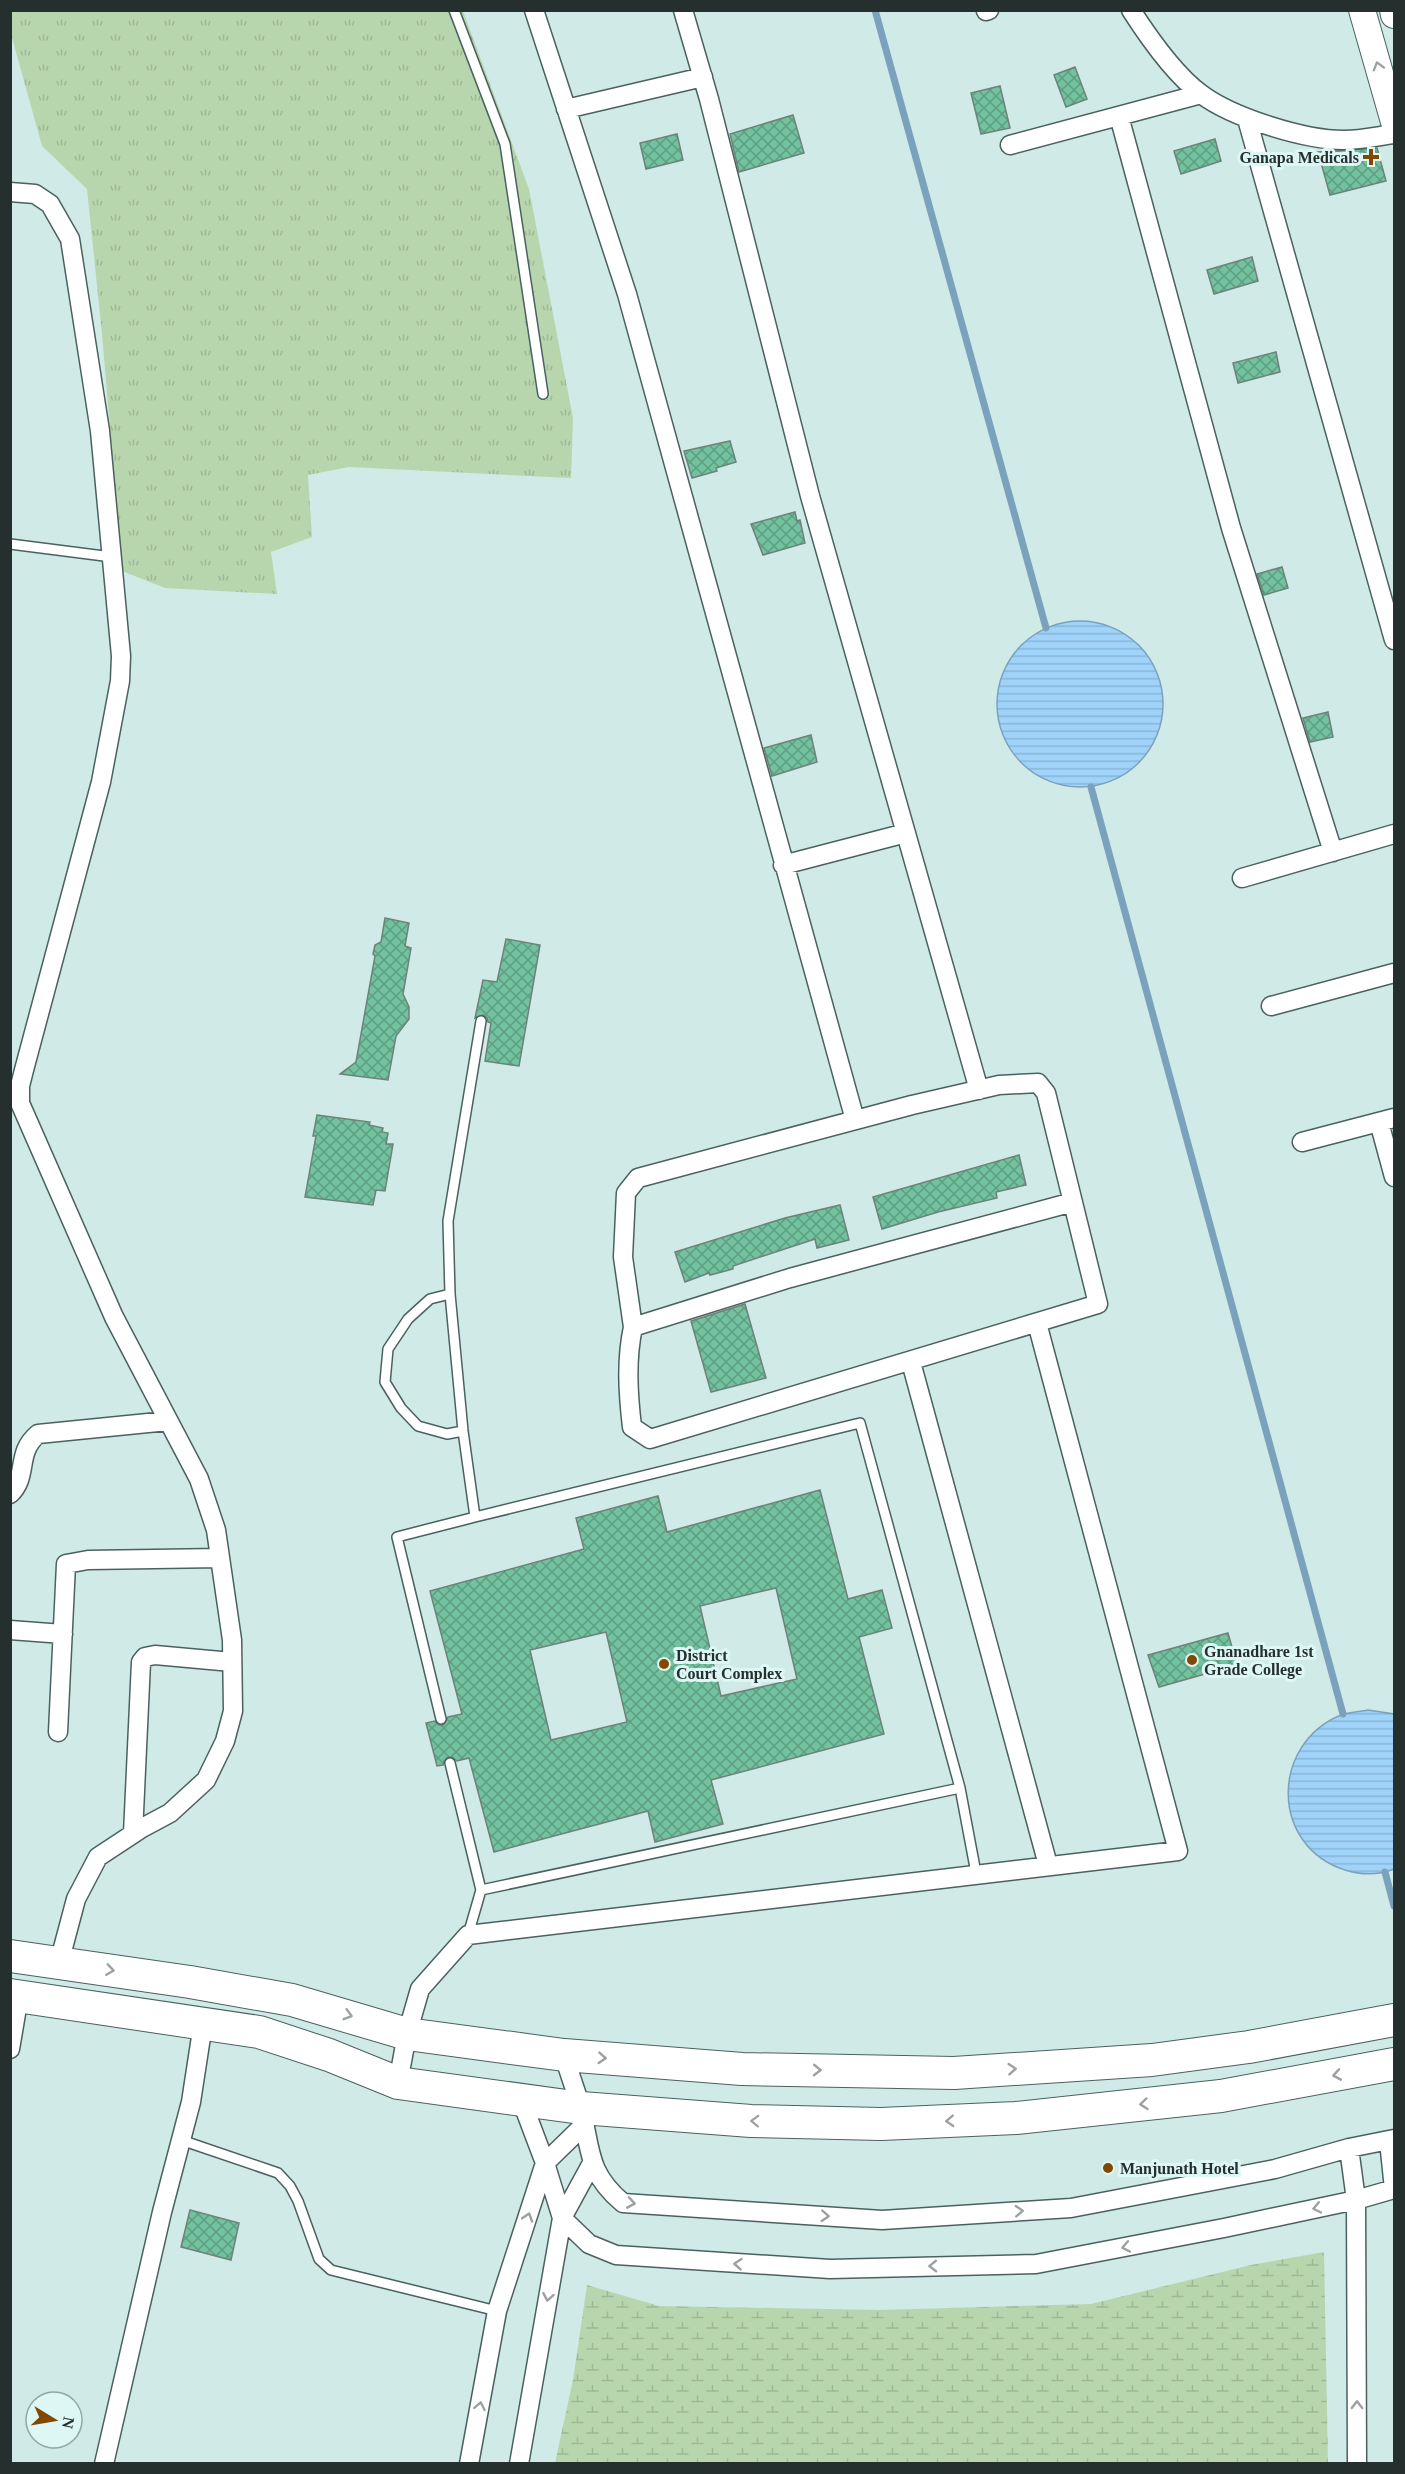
<svg xmlns="http://www.w3.org/2000/svg" width="1405" height="2474" font-family="Georgia,serif">
	<style>
		.grass { fill: url(#grass-tufts) }
		.wetland { fill: url(#wetland-marsh) }
		.water { fill: url(#water-rules); stroke: #7ba2bd; stroke-width: 1.5 }
		.lines { fill: none; stroke-linecap: round; stroke-linejoin: round }
		.stream { stroke: #7ba2bd; stroke-width: 7 }
		.building { fill: url(#building-cross-hatch); stroke: #6f8279; stroke-width: 1.5; fill-rule: evenodd }
		.lane-casing { stroke: #4b615f; stroke-width: 12 }
		.street-casing { stroke: #4b615f; stroke-width: 21 }
		.secondary-casing { stroke: #4b615f; stroke-width: 28 }
		.highway-casing { stroke: #4b615f; stroke-width: 34 }
		.lane { stroke: #fff; stroke-width: 9 }
		.street { stroke: #fff; stroke-width: 18 }
		.secondary { stroke: #fff; stroke-width: 26 }
		.highway { stroke: #fff; stroke-width: 32 }
		.oneway { stroke: #9da1a1 }
		.poi-dot { fill: #834800; stroke: #ddf7f4; stroke-width: 2 }
		.labels { text-anchor: middle; stroke-width: 6; stroke-linejoin: round; paint-order: stroke }
		.poi-label { font-size: 16px; font-weight: bold; fill: #252f2e; stroke: #ddf7f4; text-anchor: start }
	</style>
	<defs>
		<pattern id="grass-tufts" width="24" height="20" patternUnits="userSpaceOnUse" patternTransform="scale(1.5)"><rect width="24" height="20" fill="#b8d6ae"/><path d="M3 7l-1-3M5 7V3M7 7l1-3M15 17l-1-3M17 17v-4M19 17l1-3" fill="none" stroke="#9eb896"/></pattern>
		<pattern id="wetland-marsh" width="20" height="14" patternUnits="userSpaceOnUse" patternTransform="scale(1.5)"><rect width="20" height="14" fill="#b8d6ae"/><path d="M1 5h8M5 5V1M11 12h8M15 12V8" fill="none" stroke="#9eb896"/></pattern>
		<pattern id="water-rules" width="6" height="5" patternUnits="userSpaceOnUse" patternTransform="scale(1.5)"><rect width="6" height="5" fill="#a0d3fa"/><path d="M0 2.5h6" fill="none" stroke="#8ab5d7"/></pattern>
		<pattern id="building-cross-hatch" width="8" height="8" patternUnits="userSpaceOnUse" patternTransform="scale(1.5)"><rect width="8" height="8" fill="#72c29f"/><path d="M0 0l8 8M0 8l8-8" fill="none" stroke="#5d9e82"/></pattern>
	</defs>
	<rect width="100%" height="100%" fill="#d0eae7"/>
	<path class="grass" d="M10,11H463L529,189L573,418L571,478L349,467L308,475L312,537L271,552L277,594L165,588L122,571L102,334L87,189L42,146L11,34Z"/>
	<path class="wetland" d="M1324,2252L1328,2463H555L573,2380L587,2285L659,2306L879,2310L1091,2304L1251,2265Z"/>
	<path class="water" d="M997 704a83 83 0 1 1 166 0a83 83 0 1 1-166 0Z
		M1368,1710L1394,1714V1869C1379,1875 1361,1875 1345,1870C1270,1846 1270,1744 1341,1715C1349,1712 1360,1712 1368,1710Z"/>
	<g class="lines">
		<path class="stream" d="M875,10L1046,628
			M1091,787L1343,1714
			M1385,1872L1394,1906"/>
	</g>
	<path class="building" d="M1075,67L1087,99L1066,107L1054,75Z
		M1000,86L1010,128L981,134L971,93Z
		M793,115L804,153L739,172L730,134Z
		M677,134L683,160L646,169L640,143Z
		M1215,139L1221,161L1181,174L1174,151Z
		M1377,148L1386,181L1330,195L1318,152Z
		M1252,257L1258,281L1214,294L1207,270Z
		M1276,352L1280,372L1238,383L1233,363Z
		M730,441L736,462L716,468L717,471L692,478L684,451Z
		M795,512L797,521L800,520L805,543L763,555L751,524Z
		M1282,567L1288,588L1264,595L1257,574Z
		M1328,712L1333,737L1310,742L1303,718Z
		M811,735L817,762L772,776L764,748Z
		M385,918L409,923L405,946L411,948L403,994L409,1007V1019L396,1036L388,1080L340,1074L356,1062L375,956L373,954L375,945L381,942Z
		M506,939L540,945L519,1066L485,1061L491,1023L488,1022L487,1018L483,1015L475,1018L483,980L497,982Z
		M317,1115L370,1122L369,1125L383,1128L382,1132L388,1133L386,1144H393L385,1191L376,1190L373,1205L305,1197L316,1136H313Z
		M1019,1155L1026,1185L996,1192L997,1198L938,1212L882,1229L873,1197Z
		M840,1205L849,1240L817,1248L815,1239L733,1266V1269L710,1275L709,1273L685,1282L675,1252L785,1218Z
		M745,1304L766,1378L711,1392L691,1321Z
		M820,1490L848,1599L882,1590L892,1628L859,1637L884,1734L711,1780L723,1824L655,1842L648,1811L494,1852L469,1758L457,1761L452,1757H448L444,1761L443,1765L437,1766L426,1723L435,1721L439,1725H443L448,1717L462,1714L430,1591L584,1549L576,1518L658,1496L667,1532ZM776,1588L797,1679L721,1696L700,1606ZM606,1632L627,1722L551,1740L530,1650Z
		M1228,1633L1237,1665L1159,1687L1148,1655Z
		M190,2210L239,2223L231,2260L181,2247Z"/>
	<g class="lines">
		<g class="lane-casing">
			<path id="lane" d="M454,10L505,144L543,394
				M10,544L112,557
				M450,1294L430,1299L408,1319L388,1349L385,1382L401,1408L418,1426L447,1434L463,1431
				M475,1517L860,1423L960,1788L976,1873
				M441,1719L397,1537L475,1517L463,1431L450,1294L448,1221L481,1021
				M450,1763L481,1890L468,1935
				M481,1890L960,1788
				M181,2140L278,2173L290,2186L298,2201L319,2259L331,2270L497,2311"/>
		</g>
		<g class="street-casing">
			<path id="street" d="M534,10L627,294L855,1120
				M683,10L709,99L810,496L979,1090
				M1131,10C1149,38 1175,75 1201,94C1233,118 1305,140 1344,140C1361,140 1378,136 1394,134
				M986,11L989,10
				M566,109L703,77
				M1119,116L1231,528L1333,852
				M1247,119L1394,640
				M1010,145L1201,94
				M10,192L35,194L50,204L70,239L100,431L121,656L120,681L101,782L24,1070L20,1086V1103L114,1317L199,1479L216,1530L232,1640L233,1711L225,1741L206,1780L170,1813L142,1828L98,1857L76,1899L59,1963
				M783,865L906,833
				M1242,878L1394,834
				M1271,1006L1394,973
				M1379,1122L1394,1177
				M1302,1142L1394,1118
				M633,1327L623,1257L626,1193L638,1178L912,1105L999,1085L1038,1083L1046,1093L1098,1304L650,1439L632,1427C628,1393 626,1360 633,1327L790,1278L1073,1202
				M911,1362L1048,1865
				M10,1494C29,1476 15,1453 38,1434L168,1421
				M10,1630L63,1634
				M58,1732L66,1564L88,1560L220,1558
				M133,1834L141,1662L145,1657L155,1655L232,1662
				M10,2049L19,1996
				M564,2055C569,2073 576,2091 581,2108C591,2150 587,2173 623,2203L882,2220L1071,2208L1275,2169L1349,2148L1394,2139
				M398,2083L407,2034L420,1989L468,1935L1178,1851L1037,1323
				M522,2102L545,2163L562,2218L589,2244L616,2255L830,2269L1036,2264L1224,2228L1356,2200L1394,2189
				M1389,2141L1394,2189
				M1349,2148L1356,2200L1357,2464
				M104,2464L162,2212L191,2102L203,2024
				M469,2464L497,2311L545,2163L584,2125
				M519,2464L562,2218L592,2163"/>
		</g>
		<g class="secondary-casing">
			<path id="secondary" d="M1362,10L1394,122
				M1393,10L1394,15"/>
		</g>
		<g class="highway-casing">
			<path id="highway" d="M10,1956L190,1982L292,2000L407,2034L564,2055L742,2069L954,2073L1152,2060L1249,2047L1394,2020
				M10,1995L259,2032L329,2055L398,2083L581,2108L751,2121L881,2124L1016,2118L1221,2096L1394,2064"/>
		</g>
		<use href="#lane" class="lane"/>
		<use href="#street" class="street"/>
		<use href="#secondary" class="secondary"/>
		<use href="#highway" class="highway"/>
	</g>
	<defs><path id="oneway-chevron" d="M-2-3.5L2.5 0L-2 3.5" fill="none" stroke-width="1.6" stroke-linecap="round" stroke-linejoin="round" transform="scale(1.5)"/></defs>
	<g class="oneway">
		<use href="#oneway-chevron" transform="translate(1378 66) rotate(-106)"/>
		<use href="#oneway-chevron" transform="translate(110 1970) rotate(8)"/>
		<use href="#oneway-chevron" transform="translate(348 2015) rotate(16)"/>
		<use href="#oneway-chevron" transform="translate(602 2058) rotate(4)"/>
		<use href="#oneway-chevron" transform="translate(1012 2069) rotate(-4)"/>
		<use href="#oneway-chevron" transform="translate(817 2070) rotate(1)"/>
		<use href="#oneway-chevron" transform="translate(1337 2075) rotate(170)"/>
		<use href="#oneway-chevron" transform="translate(1144 2104) rotate(174)"/>
		<use href="#oneway-chevron" transform="translate(755 2121) rotate(-178)"/>
		<use href="#oneway-chevron" transform="translate(950 2121) rotate(177)"/>
		<use href="#oneway-chevron" transform="translate(631 2203) rotate(10)"/>
		<use href="#oneway-chevron" transform="translate(1317 2208) rotate(168)"/>
		<use href="#oneway-chevron" transform="translate(1019 2211) rotate(-3)"/>
		<use href="#oneway-chevron" transform="translate(825 2216) rotate(3)"/>
		<use href="#oneway-chevron" transform="translate(528 2217) rotate(-72)"/>
		<use href="#oneway-chevron" transform="translate(1126 2247) rotate(169)"/>
		<use href="#oneway-chevron" transform="translate(738 2264) rotate(-176)"/>
		<use href="#oneway-chevron" transform="translate(933 2266) rotate(179)"/>
		<use href="#oneway-chevron" transform="translate(548 2297) rotate(100)"/>
		<use href="#oneway-chevron" transform="translate(1357 2405) rotate(-90)"/>
		<use href="#oneway-chevron" transform="translate(480 2406) rotate(-79)"/>
	</g>
	<g class="poi-dot">
		<path d="M1368 148h6v6h6v6h-6v6h-6v-6h-6v-6h6z"/>
		<circle cx="1192" cy="1660" r="6"/>
		<circle cx="664" cy="1664" r="6"/>
		<circle cx="1108" cy="2168" r="6"/>
	</g>
	<g class="labels">
		<g class="poi-label">
			<text x="1359" y="163" text-anchor="end">Ganapa Medicals</text>
			<text x="1204" y="1657">Gnanadhare 1st<tspan x="1204" dy="18">Grade College</tspan></text>
			<text x="676" y="1661">District<tspan x="676" dy="18">Court Complex</tspan></text>
			<text x="1120" y="2174">Manjunath Hotel</text>
		</g>
	</g>
	<rect width="1405" height="2474" fill="none" stroke="#252f2e" stroke-width="24"/>
	<g transform="translate(54 2420) rotate(101)"><circle r="28" fill="#ddf7f4" stroke="#93a7a5" stroke-width="1.5"/>
	<path d="M0-4.5L10 22L0 15L-10 22Z" fill="#834800"/>
	<text y="-9" font-size="16" font-weight="bold" text-anchor="middle" fill="#252f2e">N</text>
	</g>
</svg>
